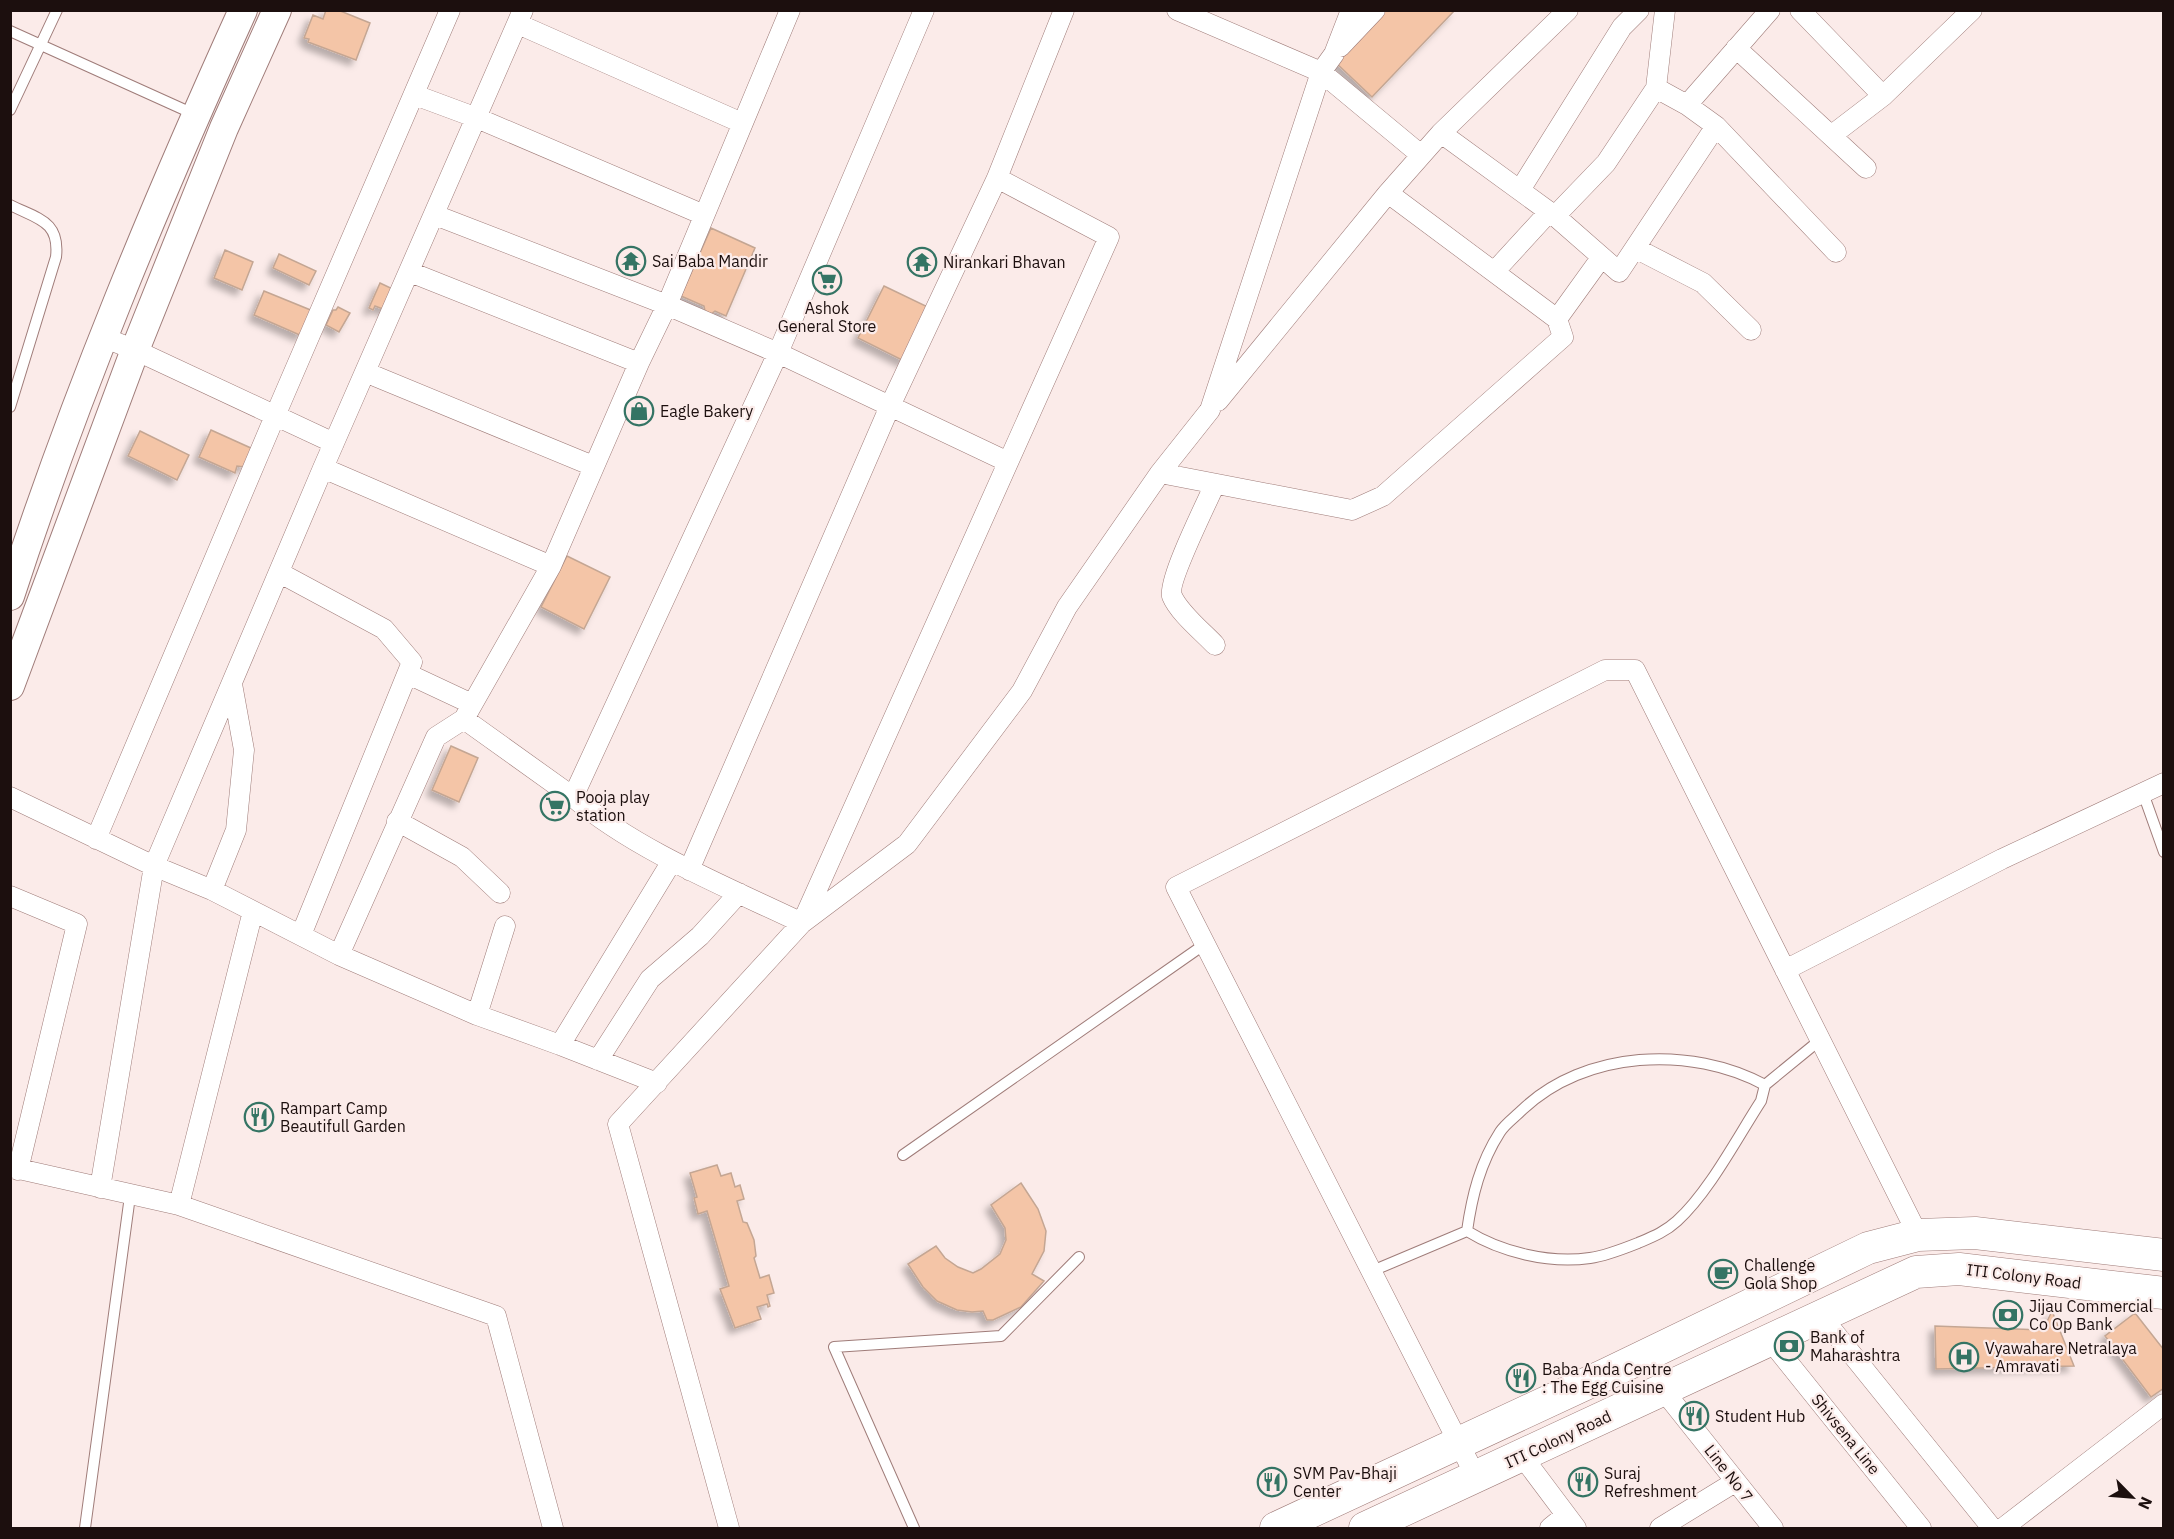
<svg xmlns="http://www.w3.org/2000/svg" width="2174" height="1539" font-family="'IBM Plex Sans',sans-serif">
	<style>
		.building { fill: #f4c5a7; stroke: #c4a693; stroke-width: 1.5; filter: url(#shadow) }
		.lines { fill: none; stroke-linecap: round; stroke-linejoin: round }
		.lane-casing { stroke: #9f7c79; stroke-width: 12 }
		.street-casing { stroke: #9f7c79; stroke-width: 21 }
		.secondary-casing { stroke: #9f7c79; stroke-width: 30 }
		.primary-casing { stroke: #9f7c79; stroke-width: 33 }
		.lane { stroke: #fff; stroke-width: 10 }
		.street { stroke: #fff; stroke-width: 20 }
		.secondary { stroke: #fff; stroke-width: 28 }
		.primary { stroke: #fff; stroke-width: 32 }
		.labels { text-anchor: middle; stroke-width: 4.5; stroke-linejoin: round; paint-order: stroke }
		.poi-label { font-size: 16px; fill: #1c0f0e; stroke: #fbebe9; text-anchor: start }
		.street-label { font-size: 16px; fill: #1c0f0e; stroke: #fbebe9 }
	</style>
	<defs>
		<filter id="shadow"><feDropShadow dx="-5.5" dy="5.5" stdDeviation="3" flood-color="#0004"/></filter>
	</defs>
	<rect width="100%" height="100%" fill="#fbebe9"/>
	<path class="building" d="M326,10H338L370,23L356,60L308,42L309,39L304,38L313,15L323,19Z
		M1382,10H1455L1372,97L1334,61Z
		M711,228L755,248L726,316L715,311L711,314L705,311L704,306L681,296Z
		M225,250L253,262L242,290L214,278Z
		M279,254L316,271L309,285L273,268Z
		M380,283L397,291L388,311L375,306L373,310L369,308Z
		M884,286L932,309L906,362L858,338Z
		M264,291L313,311L302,336L254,315Z
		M338,307L350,313L339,332L326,325L333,310H336Z
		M211,430L253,449L245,467L237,466L235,473L199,457Z
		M140,431L189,455L177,480L128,456Z
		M567,556L610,577L584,629L541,607Z
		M451,746L478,758L459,802L432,790Z
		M717,1165L721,1176L731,1173L735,1187L740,1185L744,1199L737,1201L743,1222L747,1223L754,1240L756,1256L754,1258L760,1278L769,1275L774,1293L767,1295L770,1306L768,1307L767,1304L757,1307L761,1319L735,1328L720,1289L729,1286L707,1211L698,1214L694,1198L697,1197L690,1173Z
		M1021,1183L1038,1209L1046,1231L1044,1251L1032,1274L1044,1281L1021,1307L993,1320H987L983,1311L972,1312L957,1310L937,1301L923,1287L908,1264L936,1246L945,1258L958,1267L973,1273L981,1269L1000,1254L1006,1240L1005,1228L991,1205Z
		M2052,1311L2074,1366L1936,1369L1935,1326L2043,1330Z
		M2135,1313L2164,1350V1388L2151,1397L2105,1336Z"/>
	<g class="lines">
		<g class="lane-casing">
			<path id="lane" d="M10,31L196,115
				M10,110L57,10
				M10,205C38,219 60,221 56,257L10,407
				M2143,793L2164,852
				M903,1155L1205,944
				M1467,1231C1472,1196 1480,1163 1500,1132C1505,1124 1515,1117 1522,1110C1585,1050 1691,1045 1765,1085
				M1372,1271L1467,1231C1501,1252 1549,1264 1590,1258C1605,1256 1623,1249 1638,1243C1652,1237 1665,1232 1677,1221C1709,1192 1737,1138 1761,1101L1765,1085L1820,1040
				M85,1528L130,1196
				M914,1528L834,1347L1001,1336L1079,1257"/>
		</g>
		<g class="street-casing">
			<path id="street" d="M924,10L778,353L573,797C637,851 727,887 802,923L1109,237L997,178
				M1177,10L1321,72L1421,155
				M1800,10L1883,96
				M518,24L742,123
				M1340,47L1375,10
				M1736,48L1866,168
				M1656,88L1687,105L1716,126L1836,252
				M415,95L477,118L704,215
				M1687,105L1770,10
				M1441,133L1555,216L1619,272L1716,126
				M1832,135L1883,96L1972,10
				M1520,190L1622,27L1639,10
				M435,215L667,305L778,353L1008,462
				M1555,216L1606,163L1656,88L1665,10
				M1635,248L1703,283L1751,330
				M410,272L639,363
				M1494,272L1549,212
				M1557,319L1601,258
				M103,337L135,350L334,443
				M365,372L593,466
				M1218,401L1388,193L1441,133L1568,10
				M323,468L551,566
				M1160,473L1352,510L1383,496L1563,337L1557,319L1388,193
				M1215,484C1207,502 1167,582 1172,596C1179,613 1203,632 1215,645
				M280,573L384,629L412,662L301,935
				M408,674L472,704
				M464,719L573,797
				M10,797L154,866L212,890L339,955L477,1015L560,1045L657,1083
				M397,821L462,857L500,893
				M96,839L275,416L450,10
				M689,870L890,406L997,178L1064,10
				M212,890L236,830L244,750L232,684
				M10,896L77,924L18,1170
				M339,955L436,737L464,719L551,566L639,363L667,305L790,10
				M1785,970L2002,859L2164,783
				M477,1015L505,926
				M560,1045L672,861
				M598,1060L650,979L700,936L739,893
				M10,1167L179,1205L496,1316L553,1528
				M100,1188L154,866L323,468L523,10
				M179,1205L253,911
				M1821,1316L1992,1528
				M1770,1340L1921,1528
				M1663,1390L1773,1528
				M1522,1456L1576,1528
				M1476,1477L1176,887L1605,670H1635L1918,1235
				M729,1528L618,1124L802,923L907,844L1022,691L1067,607L1160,473L1210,410L1321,72L1334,54L1351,10
				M1550,1528L1566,1515
				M1660,1528L1735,1482
				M2003,1528L2164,1404"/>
		</g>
		<g class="secondary-casing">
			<path id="secondary" d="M10,596C75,396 156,202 243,10
				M10,686L135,350L224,128L277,10"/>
		</g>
		<g class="primary-casing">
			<path id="primary" d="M1276,1528L1607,1374L1868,1248L1918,1235L1975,1233L2164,1255
				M1365,1528L1916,1272L1959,1269L2164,1293"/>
		</g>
		<use href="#lane" class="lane"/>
		<use href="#street" class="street"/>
		<use href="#secondary" class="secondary"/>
		<use href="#primary" class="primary"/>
	</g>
	<defs>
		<g id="temple-ring" transform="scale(1.5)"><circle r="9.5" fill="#fbebe9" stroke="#347464" stroke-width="1.5"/><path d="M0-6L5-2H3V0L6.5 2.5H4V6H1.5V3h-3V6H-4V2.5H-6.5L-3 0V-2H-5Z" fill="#347464"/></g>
		<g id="supermarket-ring" transform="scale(1.5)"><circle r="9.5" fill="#fbebe9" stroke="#347464" stroke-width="1.5"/><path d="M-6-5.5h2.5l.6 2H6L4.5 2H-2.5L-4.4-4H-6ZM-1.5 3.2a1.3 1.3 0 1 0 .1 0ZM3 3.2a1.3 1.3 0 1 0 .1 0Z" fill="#347464"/></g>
		<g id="shop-ring" transform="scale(1.5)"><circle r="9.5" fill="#fbebe9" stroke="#347464" stroke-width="1.5"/><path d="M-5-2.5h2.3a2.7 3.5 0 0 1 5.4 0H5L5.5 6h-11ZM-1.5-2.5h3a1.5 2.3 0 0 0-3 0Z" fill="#347464"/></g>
		<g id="restaurant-ring" transform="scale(1.5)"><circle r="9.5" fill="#fbebe9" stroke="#347464" stroke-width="1.5"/><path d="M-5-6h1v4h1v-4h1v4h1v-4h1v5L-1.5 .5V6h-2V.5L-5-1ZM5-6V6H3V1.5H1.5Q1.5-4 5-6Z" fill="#347464"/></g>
		<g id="cafe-ring" transform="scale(1.5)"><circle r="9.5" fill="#fbebe9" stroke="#347464" stroke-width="1.5"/><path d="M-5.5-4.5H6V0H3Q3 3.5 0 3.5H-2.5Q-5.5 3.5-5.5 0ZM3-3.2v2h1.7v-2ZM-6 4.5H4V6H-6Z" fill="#347464"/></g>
		<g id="bank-ring" transform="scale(1.5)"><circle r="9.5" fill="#fbebe9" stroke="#347464" stroke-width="1.5"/><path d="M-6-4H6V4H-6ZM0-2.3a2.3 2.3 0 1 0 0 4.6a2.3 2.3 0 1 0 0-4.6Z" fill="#347464"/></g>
		<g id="hospital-ring" transform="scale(1.5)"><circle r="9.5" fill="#fbebe9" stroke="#347464" stroke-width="1.5"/><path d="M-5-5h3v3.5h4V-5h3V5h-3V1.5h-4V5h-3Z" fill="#347464"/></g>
	</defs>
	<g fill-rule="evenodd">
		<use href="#temple-ring" x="631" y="261"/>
		<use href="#temple-ring" x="922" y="262"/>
		<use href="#supermarket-ring" x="827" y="280"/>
		<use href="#shop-ring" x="639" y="411"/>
		<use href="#supermarket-ring" x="555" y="806"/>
		<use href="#restaurant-ring" x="259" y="1117"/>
		<use href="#cafe-ring" x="1723" y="1274"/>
		<use href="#bank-ring" x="2008" y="1315"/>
		<use href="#bank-ring" x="1789" y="1346"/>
		<use href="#hospital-ring" x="1964" y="1357"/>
		<use href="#restaurant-ring" x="1521" y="1378"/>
		<use href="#restaurant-ring" x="1694" y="1416"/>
		<use href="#restaurant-ring" x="1272" y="1482"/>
		<use href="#restaurant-ring" x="1583" y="1482"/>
	</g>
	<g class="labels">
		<g class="poi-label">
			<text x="652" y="267">Sai Baba Mandir</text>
			<text x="943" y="268">Nirankari Bhavan</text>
			<text x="827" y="314" text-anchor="middle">Ashok<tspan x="827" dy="18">General Store</tspan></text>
			<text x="660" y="417">Eagle Bakery</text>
			<text x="576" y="803">Pooja play<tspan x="576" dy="18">station</tspan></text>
			<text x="280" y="1114">Rampart Camp<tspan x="280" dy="18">Beautifull Garden</tspan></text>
			<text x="1744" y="1271">Challenge<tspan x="1744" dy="18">Gola Shop</tspan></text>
			<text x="2029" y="1312">Jijau Commercial<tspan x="2029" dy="18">Co Op Bank</tspan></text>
			<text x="1810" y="1343">Bank of<tspan x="1810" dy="18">Maharashtra</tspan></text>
			<text x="1985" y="1354">Vyawahare Netralaya<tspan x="1985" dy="18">- Amravati</tspan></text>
			<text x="1542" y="1375">Baba Anda Centre<tspan x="1542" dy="18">: The Egg Cuisine</tspan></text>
			<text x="1715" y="1422">Student Hub</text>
			<text x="1293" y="1479">SVM Pav-Bhaji<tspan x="1293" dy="18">Center</tspan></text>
			<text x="1604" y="1479">Suraj<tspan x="1604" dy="18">Refreshment</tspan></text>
		</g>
		<g class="street-label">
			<text transform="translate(2024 1276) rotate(7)" y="6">ITI Colony Road</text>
			<text transform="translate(1846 1434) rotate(51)" y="6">Shivsena Line</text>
			<text transform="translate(1558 1439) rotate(-25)" y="6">ITI Colony Road</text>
			<text transform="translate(1729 1473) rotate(52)" y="6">Line No 7</text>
		</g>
	</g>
	<rect width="2174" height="1539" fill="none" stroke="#1c0f0e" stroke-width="24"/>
	<g transform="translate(2132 1497) rotate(115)" stroke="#fbebe9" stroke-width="4.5" paint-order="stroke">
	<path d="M0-4.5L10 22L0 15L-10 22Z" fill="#1c0f0e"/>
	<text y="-9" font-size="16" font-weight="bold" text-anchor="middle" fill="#1c0f0e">N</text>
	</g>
</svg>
